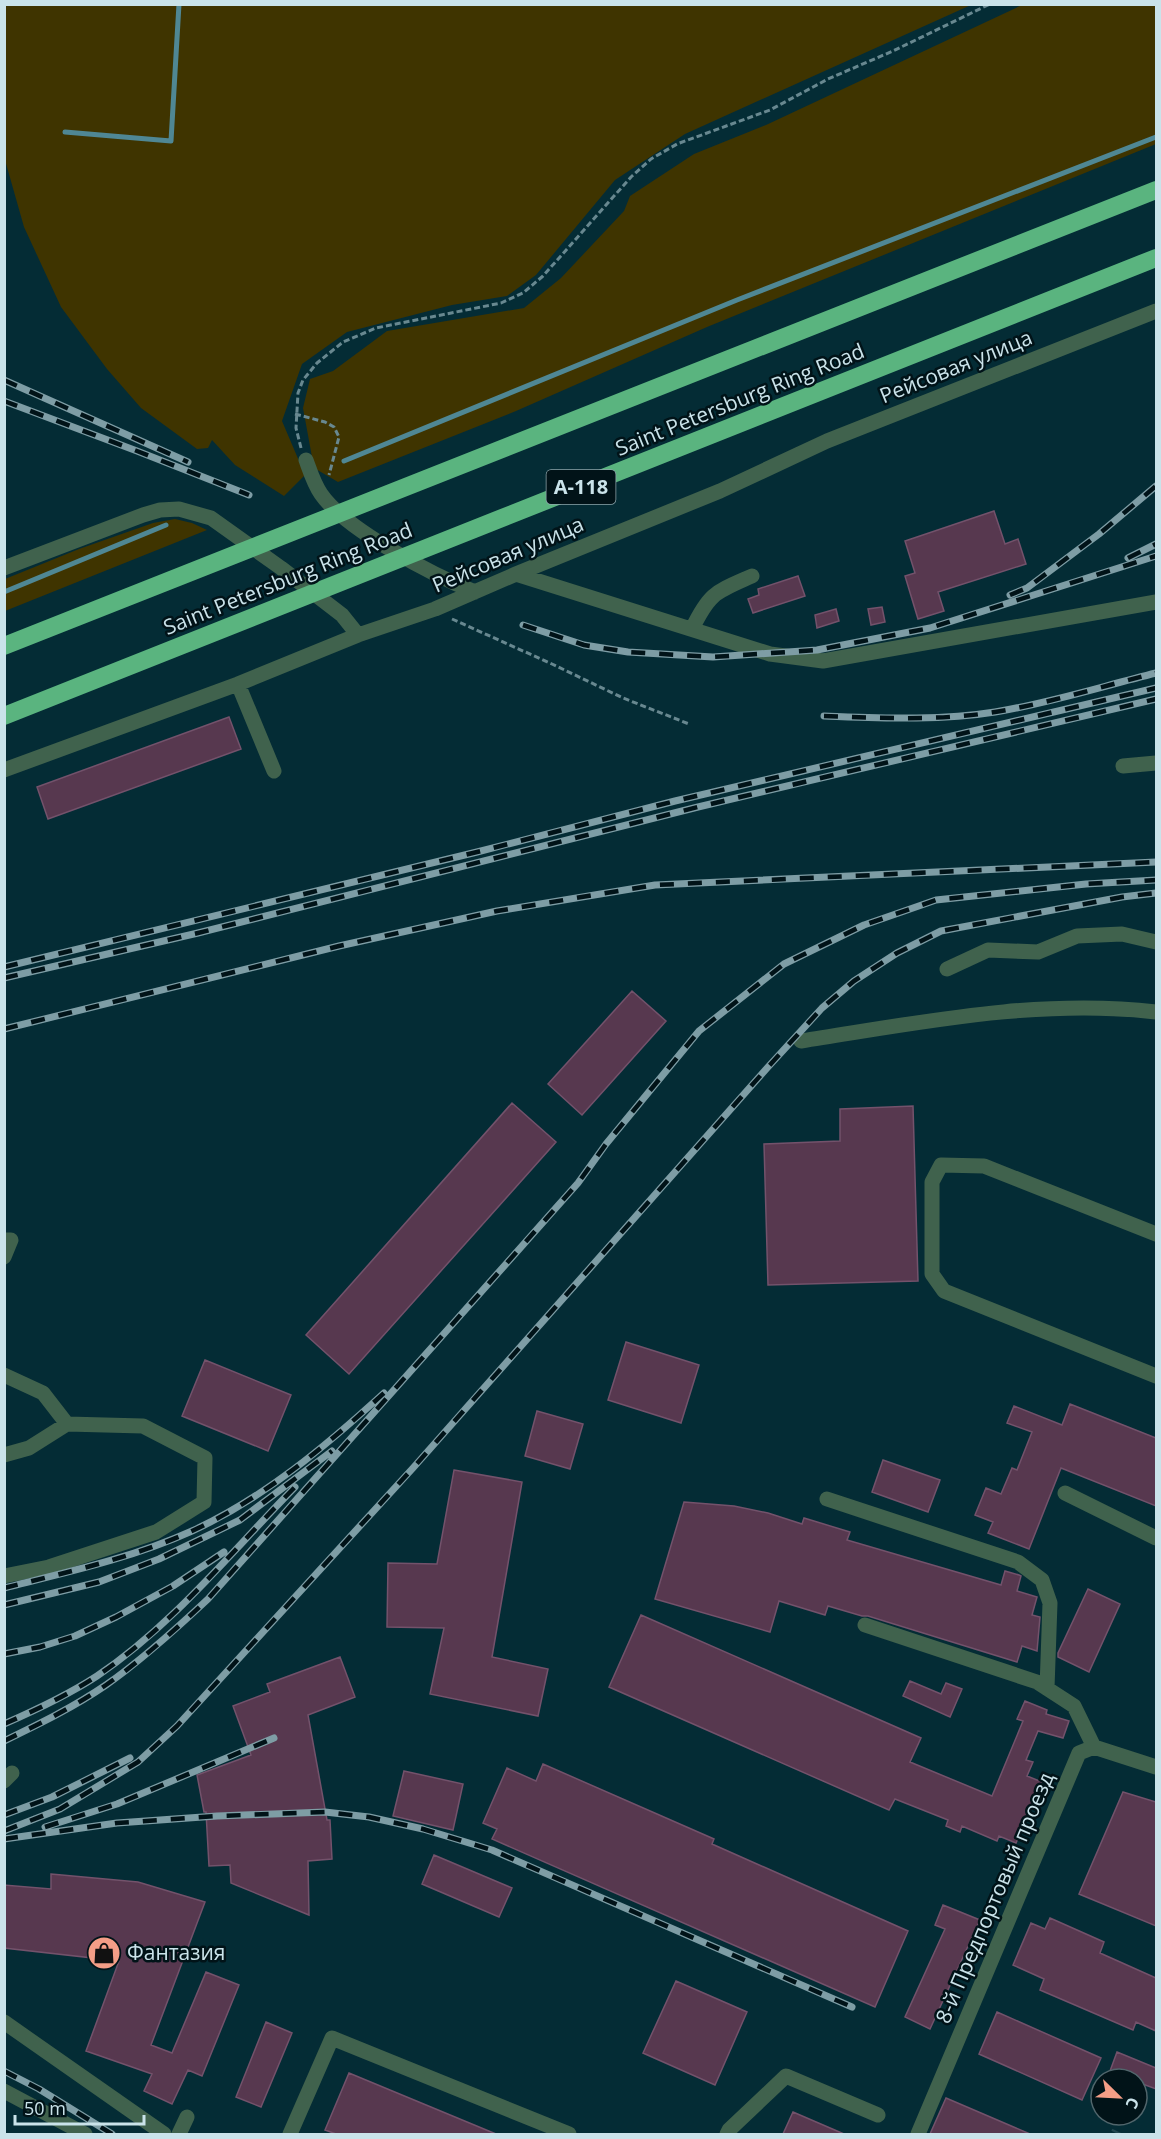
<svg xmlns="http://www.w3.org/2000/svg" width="1161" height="2139" font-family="'Open Sans',sans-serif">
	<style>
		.green { fill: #3f3400 }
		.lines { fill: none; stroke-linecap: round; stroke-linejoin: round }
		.stream { stroke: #4f8794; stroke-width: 5 }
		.building { fill: #57384f; stroke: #73526b; stroke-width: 1.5 }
		.minor-tunnel { stroke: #224750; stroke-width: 15; stroke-dasharray: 15 8; stroke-linecap: butt }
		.path { stroke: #688890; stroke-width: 3; stroke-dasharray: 6 3; stroke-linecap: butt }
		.minor { stroke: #40624d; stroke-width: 15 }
		.rail-casing { stroke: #7e9da5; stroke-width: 7 }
		.rail { stroke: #011318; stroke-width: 4.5; stroke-dasharray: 14; stroke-linecap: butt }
		.highway-bridge { stroke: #5ab47f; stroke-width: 18 }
		.labels { text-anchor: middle; stroke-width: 5; stroke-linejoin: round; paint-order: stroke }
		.shield { fill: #011318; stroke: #8ea5ab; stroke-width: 1.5 }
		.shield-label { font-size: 20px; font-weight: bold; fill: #cae3ea }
		.street-label { font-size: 21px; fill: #cae3ea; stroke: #011318 }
		.poi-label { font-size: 21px; fill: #cae3ea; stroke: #011318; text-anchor: start }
	</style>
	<rect width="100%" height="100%" fill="#042c35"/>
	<path class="green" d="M5,5H971L685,134L615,180L536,275L507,296L452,305L347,332L302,364L282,421L305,475L284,496L235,465L212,440L208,448L197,449L141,408L107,369L61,307L24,227L5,160Z
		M1022,5H1156V144L707,327L516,411L338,482L314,468L303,408L310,379L333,371L387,331L524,308L561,278L624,211L630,196L694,154L766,125Z
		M175,519L192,523L207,530L5,611V579L79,549L153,523Z"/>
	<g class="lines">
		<path class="stream" d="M65,132L171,141L179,4
			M344,461L737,300L1156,137
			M4,592L166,525"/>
	</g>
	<path class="building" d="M994,511L1005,544L1018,539L1026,564L938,592L944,611L918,619L905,576L915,573L905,541Z
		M798,576L805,596L753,613L748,599L759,595L758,589Z
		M882,607L885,622L871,625L868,609Z
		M836,609L839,621L817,628L815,615Z
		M229,717L241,749L48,819L37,787Z
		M632,991L666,1021L582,1115L548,1084Z
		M512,1103L556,1142L349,1374L306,1335Z
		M913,1106L918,1281L768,1285L764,1144L840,1141V1109Z
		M626,1342L699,1365L681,1423L608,1400Z
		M205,1360L291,1395L268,1451L182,1416Z
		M1070,1404L1156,1438V1506L1061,1468L1029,1549L988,1533L993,1522L975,1515L986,1488L1001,1494L1012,1468L1017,1470L1032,1432L1007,1423L1014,1406L1062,1425Z
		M537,1411L583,1424L570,1469L525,1456Z
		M883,1460L940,1480L928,1512L872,1492Z
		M454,1470L522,1482L492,1657L548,1669L538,1716L430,1694L444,1628L387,1627L388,1563L437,1564Z
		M684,1502L734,1506L768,1513L802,1524L804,1518L850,1532L847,1540L1001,1585L1005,1571L1019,1575L1021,1576L1017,1591L1037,1597L1032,1615L1040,1617L1037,1651L1022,1646L1017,1662L868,1616H862L828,1606L825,1615L779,1601L770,1632L655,1599Z
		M1088,1589L1120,1604L1089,1672L1058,1657V1653Z
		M641,1615L921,1738L910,1762L992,1796L1023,1721L1017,1719L1025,1701L1047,1710L1046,1714L1069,1721L1063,1738L1038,1731L1026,1760L1033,1762L1027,1776L1042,1782L1016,1843L999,1836L997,1841L962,1826L960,1832L946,1826L948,1820L895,1799L889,1810L609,1687Z
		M340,1657L355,1697L308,1715L327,1820H330L332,1859L308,1861L309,1915L231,1883L230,1865L209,1866L206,1812H204L197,1775L251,1755L233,1706L270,1692L267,1684Z
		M910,1681L941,1694L946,1683L962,1689L950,1717L903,1696Z
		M543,1764L714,1839L712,1844L908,1931L875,2007L492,1839L497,1829L483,1823L507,1768L536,1781Z
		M404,1771L463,1784L453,1830L393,1816Z
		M1123,1792L1156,1802V1926L1079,1894Z
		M434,1855L512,1888L499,1917L422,1884Z
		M51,1874L138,1882L205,1902L151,2045L172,2053L206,1972L239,1985L202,2076L188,2070L172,2104L144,2091L152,2074L86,2051L119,1961L4,1948V1885L51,1889Z
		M943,1905L980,1920L930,2029L905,2017L945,1929L935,1925Z
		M1050,1918L1104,1942L1100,1953L1156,1978V2031L1136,2022L1133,2030L1040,1990L1044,1979L1013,1965L1031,1923L1045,1929Z
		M676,1981L747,2012L715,2085L643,2053Z
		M997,2012L1101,2058L1082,2100L979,2054Z
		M266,2022L292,2033L261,2107L236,2097Z
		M1117,2052L1156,2068V2089L1137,2082V2079H1131L1110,2071Z
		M349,2073L496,2134H336L325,2130Z
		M946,2098L1030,2134H930Z
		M793,2112L844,2134H783Z"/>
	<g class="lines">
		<path class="minor-tunnel" d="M1118,2134L1119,2132"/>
		<path class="path" d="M295,414L325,422L334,427L339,437L329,475
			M301,448L296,428L298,393L303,380L317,363L343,342L376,328L501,303L523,293L543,276L631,177L651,159L677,144L770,110L828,79L893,51L990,4
			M452,619L552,664L623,698L689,724"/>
		<path class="minor" d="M306,460C310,471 314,484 321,494C346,530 433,575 475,592
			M4,568L143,515L160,510L179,509L211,518L281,568L342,615L358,635
			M516,574L770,654L823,661L1156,602
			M692,629C710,592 716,592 752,576
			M238,684L274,771
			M1123,766L1156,763
			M4,770L238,684L358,635L435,609L516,574L720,491L827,441L1156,311
			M947,969L988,950L1038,952L1077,936L1122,934L1156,942
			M801,1041C918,1023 1038,998 1156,1012
			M1156,1234L984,1166L941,1165L932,1182V1274L944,1291L1156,1376
			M4,1240H11L4,1257
			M4,1375L43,1393L67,1424
			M4,1455L29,1448L67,1424L143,1426L205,1458L204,1502L156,1532L49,1567L4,1576
			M1065,1493L1156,1538
			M827,1499L1018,1562L1042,1580L1050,1603L1047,1688
			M865,1625L1037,1682L1074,1706L1094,1747
			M4,1781L12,1773
			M4,2022L164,2134
			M4,2091L85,2134
			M179,2134L187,2117
			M290,2134L332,2038L569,2134
			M727,2134L729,2130L786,2076L878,2115
			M918,2134L1079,1753L1094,1747L1156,1767"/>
		<g class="rail-casing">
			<path id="rail" d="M4,380L188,462
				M4,401L137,451L249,495
				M1128,558L1156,544
				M1010,595L1027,588L1099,534L1156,486
				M523,625L584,645L628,652L713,657L817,650L930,628L1156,556
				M824,716C881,718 939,721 995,712C1050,703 1103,686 1156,673
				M4,967L477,852L675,801L1156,688
				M4,978L198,933L698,807L1156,699
				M4,1029L339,946L497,911L655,885L1156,862
				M4,1588C68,1572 132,1558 192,1531C264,1498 326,1446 384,1393
				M4,1605L99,1582L159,1559L240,1520L332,1451
				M4,1654L40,1647L75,1636L116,1617L173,1586L224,1552
				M4,1724C36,1710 68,1695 97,1676C173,1625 231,1552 295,1487
				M4,1741C39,1724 74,1707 106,1685C142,1660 176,1629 208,1599L578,1183L606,1144L699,1031L784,964L864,925L936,900L1086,884L1156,880
				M4,1815L52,1797L130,1758
				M45,1827L117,1804L274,1738
				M4,1831L60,1809L138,1762L177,1726L413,1468L768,1067L822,1008L854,981L897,953L941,931L1122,897L1156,893
				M4,1839L117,1823L217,1816L325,1812L369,1817L423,1829L492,1850L852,2007
				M4,2071L39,2089L112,2134"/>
		</g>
		<use href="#rail" class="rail"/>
		<path class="highway-bridge" d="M4,646L1156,190
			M4,716L1156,258"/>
	</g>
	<defs>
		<g id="shop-disc" transform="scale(1.725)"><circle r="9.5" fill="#f49e87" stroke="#011318"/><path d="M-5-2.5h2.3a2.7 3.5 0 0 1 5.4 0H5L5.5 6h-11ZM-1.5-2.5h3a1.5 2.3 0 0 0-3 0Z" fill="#111"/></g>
	</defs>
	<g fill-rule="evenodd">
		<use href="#shop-disc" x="104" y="1953"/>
	</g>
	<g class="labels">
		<rect class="shield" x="546.5" y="470" width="69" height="34" rx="4.5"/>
		<g class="shield-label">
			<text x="581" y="494">А-118</text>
		</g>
		<g class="street-label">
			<text transform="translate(956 367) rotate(-22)" y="7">Рейсовая улица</text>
			<text transform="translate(740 400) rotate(-22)" y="7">Saint Petersburg Ring Road</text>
			<text transform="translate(508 555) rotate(-23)" y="7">Рейсовая улица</text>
			<text transform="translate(288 579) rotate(-22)" y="7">Saint Petersburg Ring Road</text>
			<text transform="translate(995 1898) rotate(-67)" y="7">8-й Предпортовый проезд</text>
		</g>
		<g class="poi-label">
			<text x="127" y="1960">Фантазия</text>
		</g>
	</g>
	<rect width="1161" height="2139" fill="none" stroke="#cae3ea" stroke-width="12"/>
	<g transform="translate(1119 2097) rotate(114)"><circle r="28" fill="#011318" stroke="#51666c" stroke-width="1.5"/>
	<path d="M0-4.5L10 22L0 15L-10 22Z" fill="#f49e87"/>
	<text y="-9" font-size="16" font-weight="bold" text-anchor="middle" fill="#cae3ea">С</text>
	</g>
	<path d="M15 2115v9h129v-9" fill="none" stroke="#cae3ea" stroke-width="3"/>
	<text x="24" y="2115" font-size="18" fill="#cae3ea" stroke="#011318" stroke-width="4.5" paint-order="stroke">50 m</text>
</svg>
